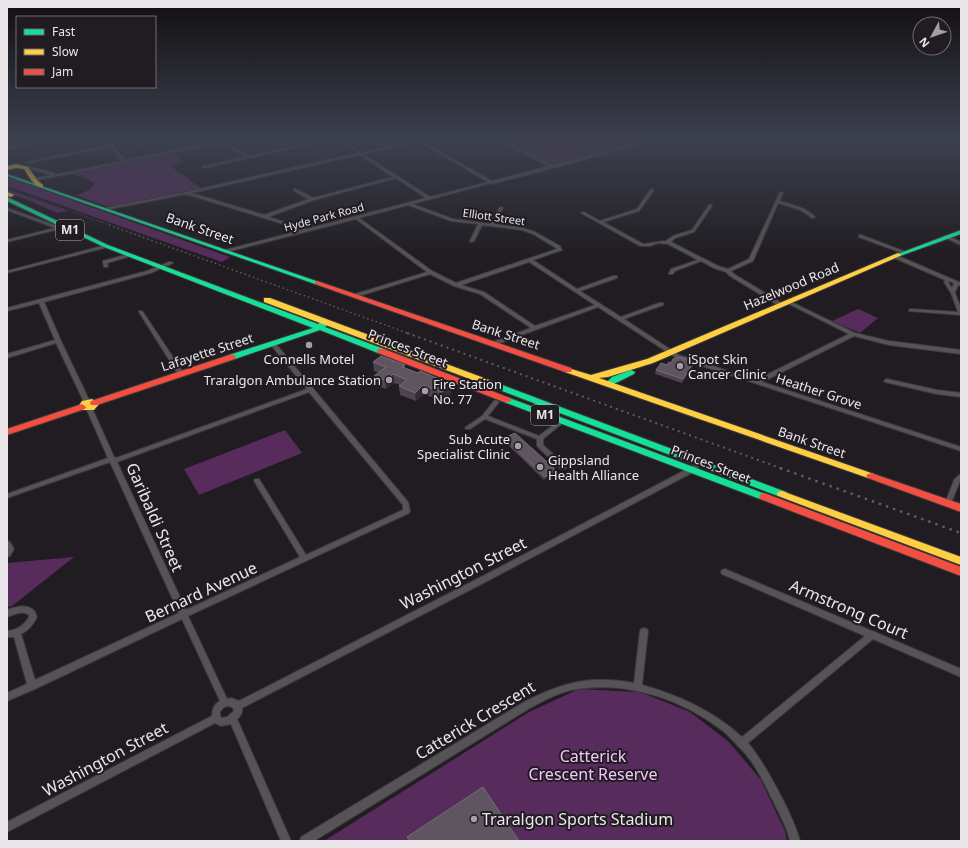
<svg xmlns="http://www.w3.org/2000/svg" width="968" height="848" font-family="'Noto Sans',sans-serif">
	<style>
		.built { fill: #291f29 }
		.green { fill: #572c5c }
		.lines { fill: none; stroke-linecap: round; stroke-linejoin: round }
		.street-casing { stroke: #3b393c; stroke-width: 2 }
		.fast-casing { stroke: #3b393c; stroke-width: 2 }
		.slow-casing { stroke: #3b393c; stroke-width: 2 }
		.jam-casing { stroke: #3b393c; stroke-width: 2 }
		.street { fill: #555356; fill-rule: evenodd }
		.fast { fill: #16e098; fill-rule: evenodd }
		.slow { fill: #ffcf43; fill-rule: evenodd }
		.jam { fill: #f24e42; fill-rule: evenodd }
		.rail-far3 { stroke: #5e5d5e; stroke-width: 1; stroke-dasharray: 1 2.5; stroke-linecap: butt }
		.rail-far2 { stroke: #5e5d5e; stroke-width: 1.5; stroke-dasharray: 1.5 3; stroke-linecap: butt }
		.rail-far1 { stroke: #5e5d5e; stroke-width: 2; stroke-dasharray: 2 4; stroke-linecap: butt }
		.rail { stroke: #5e5d5e; stroke-width: 2.5; stroke-dasharray: 2.5 5; stroke-linecap: butt }
		.wall { fill: #4f4351 }
		.shaded-wall { fill: #352c37 }
		.building { fill: #5f5561; stroke: #756c76 }
		.poi-dot { fill: #a39fa4; stroke: #211b22; stroke-width: 1.5 }
		.labels { text-anchor: middle; stroke-width: 4; stroke-linejoin: round; paint-order: stroke }
		.far-street-label { font-size: 11px; fill: #eae6ea; stroke: #211b22 }
		.shield { fill: #211b22; stroke: #aea9ae; stroke-width: 1 }
		.shield-label { font-size: 12px; font-weight: bold; fill: #eae6ea }
		.street-label { font-size: 13px; fill: #eae6ea; stroke: #211b22 }
		.poi-label { font-size: 13px; fill: #eae6ea; stroke: #211b22; text-anchor: start }
		.near-street-label { font-size: 16px; fill: #eae6ea; stroke: #211b22 }
		.near-park-label { font-size: 16px; fill: #f6c4fb; stroke: #211b22 }
		.near-poi-label { font-size: 16px; fill: #eae6ea; stroke: #211b22; text-anchor: start }
	</style>
	<rect width="100%" height="100%" fill="#201c21"/>
	<path class="built" d="M130,139H232L146,156Z"/>
	<path class="green" d="M497,139H657L553,167Z
		M175,153L184,162L170,166L201,188L111,208L75,195C84,193 90,191 95,183L81,176L69,174Z
		M7,178L17,179L27,184L230,257L222,262L7,186Z
		M7,189L68,211L57,213L28,200L7,193Z
		M858,309L878,318L860,333L832,321Z
		M285,430L302,453L199,495L184,469Z
		M74,557L12,606L7,607V563Z
		M579,689L640,692L690,712L729,742L761,780L785,831L787,841H324L529,712Z"/>
	<g class="lines">
		<g class="street-casing">
			<path id="street" d="M50,139H58L7,149V147Z
				M104,139H108L125,160L230,139H237L225,142L250,156L327,139H334L204,168L202,167L203,166L246,157L222,143L33,181L31,180L32,179L52,175L24,167L27,166L54,173V175L122,161L111,147L28,163L26,162L110,145Z
				M336,139H340L361,153L416,140L418,139H428L422,141L492,181L549,166L495,139H500L552,165L654,139H660L554,168L495,183L494,184L491,183L412,204L453,219L490,224L500,207H502L503,208L494,224L523,228L535,232L560,246L562,250L533,260L577,289L613,276H617V278L580,291L621,317L659,303H663V305L624,319L679,355L756,380L849,334L787,303V302L789,301L855,333L889,341L961,350V354L889,345L854,336L762,382L961,447V451L675,357L598,307L492,346L489,344L490,343L531,328L480,294L454,286L430,274L356,297H352V295L427,272L356,219L227,252H225V250L303,230L186,194L105,210L103,209L105,208L186,192L358,153ZM419,142L488,182L430,197L363,154ZM360,155L393,177L313,198L296,189H294V191L309,199L264,215L191,193ZM396,178L426,198L307,229L268,217L314,200ZM408,205L451,221L478,224L470,241V242L474,241L482,225L522,230L533,234L556,248L557,249L456,283L432,271L359,218ZM529,262L595,305L535,326L484,292L461,285Z
				M651,189L654,190L639,211L603,222L643,244C651,244 657,241 666,241L673,236L692,230L709,205H711L712,206L694,232L675,238L671,242L718,266L728,269L749,259L780,192L783,193L779,201C792,205 806,207 815,217L814,218H812C803,209 790,207 778,203L753,261L731,271L734,274L783,304V306H779L730,276L726,272L714,268L701,261L675,271L673,274H669V273L671,269L698,260L668,244L658,243L650,246H640L581,213L584,212L600,221L637,209Z
				M7,208L60,227L65,226L67,227L7,242V240L55,228L7,210Z
				M859,235H861L906,252L902,253L859,237Z
				M946,236H948L961,242V245L946,238Z
				M106,245L108,246V247L7,273V271Z
				M129,254L131,255V256L107,263L108,267H104L103,262V261Z
				M892,255H896L961,283V286L958,285L955,293L961,308V315L909,311V310L911,309L958,312L951,293L944,282L945,280L892,257ZM949,281L954,283L952,288L948,282Z
				M169,262H171L173,263L151,273L44,302L61,341L90,402L89,403H85L84,402L56,343L7,358V354L55,340L39,303L7,311V308L147,271Z
				M139,311H141L143,312L184,374L183,375H179L178,374L139,312Z
				M273,342L275,343L408,502L410,511L409,513L188,616L227,699L231,698L239,701L485,575L693,466H697L698,468L697,470L491,579L242,708C243,713 241,716 237,719L291,841H281L231,724L221,726L215,723L7,832V822L212,716C212,710 214,704 220,701L182,619L35,689L7,701V693L27,684L14,637H7V631C17,630 24,626 29,617V615C21,610 14,615 7,617V610C18,606 33,602 37,617C33,625 29,630 21,634L35,680L179,613L110,462L7,498V494L108,458L86,408L87,407L89,406L92,408L114,457L116,458L307,389L271,345L270,344ZM309,392L403,505V510L306,555L259,479H255L254,481L300,557L186,610L117,462ZM229,706L233,708L234,711L227,717L222,718L220,716V712L224,707Z
				M887,379L937,390L961,393V397L937,394L885,382L884,381L885,380Z
				M496,400L499,402L488,416L539,436L560,420H564L565,421L564,422L543,439V445L565,465L566,467L565,469H561L538,447L537,446V439L485,419L470,429H466L465,428L466,427L482,416L494,401Z
				M959,475H961V480L960,481L951,503L950,505H946L945,503L954,480Z
				M7,541L10,542L14,549L10,556L7,557Z
				M725,569L872,631L876,632L877,633L961,669V677L873,639L748,743C762,760 772,779 782,798C789,812 796,826 800,841H790C787,828 781,817 775,805C766,787 755,762 740,748C735,743 729,736 723,731C683,700 629,681 578,689C561,691 545,700 530,708L314,841H300L301,837L524,702C564,682 589,675 634,683L640,631L641,629L644,628L647,629L648,631L642,685C679,695 713,711 742,737L865,636L722,574L721,572L722,570Z"/>
		</g>
		<g class="fast-casing">
			<path id="fast" d="M7,174L319,282L320,283L319,284H315L7,176Z
				M7,197L108,245L318,324L322,321H328L329,323L325,327L384,349L385,351L381,353H378L320,330L235,359H229L228,357L229,355L313,328L104,247L7,201Z
				M961,230V234L900,256L895,255Z
				M631,370L635,372L634,374C627,377 613,386 607,385L606,383L612,377Z
				M497,383L786,492L787,494L786,496H778L494,388L493,386Z
				M507,397L768,495L769,497L768,499H760L504,402L503,400Z"/>
		</g>
		<g class="slow-casing">
			<path id="slow" d="M16,164L28,167L38,181L43,185V187C34,188 29,176 24,169L16,168L7,170V166Z
				M7,192L13,194L14,195L11,197L7,196Z
				M898,253L901,255L900,256L653,363L608,377L599,378L874,474L876,476L874,478H868L565,372L564,370L568,368L591,375L647,359Z
				M264,298H270L500,384L501,386L497,389L494,388L264,302Z
				M92,399L99,404L94,410H82L78,407L82,401Z
				M782,491L961,557V565L778,496L777,494L778,492Z"/>
		</g>
		<g class="jam-casing">
			<path id="jam" d="M317,281L571,368L572,370L571,372H565L315,284V282Z
				M378,349H384L510,398L511,400L510,402H504L378,353L377,351Z
				M229,355H235L236,357L235,359L97,405H91L90,403L91,401Z
				M82,404L86,407L85,409L7,435V429Z
				M871,473L961,504V512L868,478L866,476L868,474Z
				M764,493L961,567V576L760,499L759,497L760,495Z"/>
		</g>
		<use href="#street" class="street"/>
		<use href="#fast" class="fast"/>
		<use href="#slow" class="slow"/>
		<use href="#jam" class="jam"/>
		<path class="rail-far3" d="M7,188L112,226"/>
		<path class="rail-far2" d="M109,225L410,334"/>
		<path class="rail-far1" d="M407,333L783,469"/>
		<path class="rail" d="M780,468L961,533"/>
	</g>
	<path class="wall" d="M690,360V364L692,365L691,370L682,383L655,374L656,370L667,365L671,363Z
		M373,362L405,365V368L451,393L442,401L424,394L416,401L400,395L399,386L400,385L394,383L386,389L375,385L374,376L379,373L374,371Z
		M504,438L556,473L544,480L504,441Z"/>
	<path class="shaded-wall" d="M26,140L27,142L11,145V143Z
		M692,365L691,370L682,383L683,379Z
		M393,374L394,383L386,389V381Z
		M451,384V393L442,401V392Z
		M423,385L424,394L416,401L415,393Z
		M556,470V473L544,480L545,477Z"/>
	<path class="building" d="M8,139H26V140L11,143Z
		M381,356L405,365L402,367L418,373L420,371L451,384L442,392L423,385L415,393L399,386L407,380L393,374L386,381L374,376L386,367L373,362Z
		M677,357L690,360L688,363L692,365L683,379L656,370L661,363L667,365L669,362L671,363L673,359Z
		M515,433L556,470L545,477L504,438Z
		M483,787L519,841H410L407,837Z"/>
	<linearGradient id="sky" x2="0" y2="1"><stop stop-color="#120f12"/><stop offset="0.54" stop-color="#3c404e"/><stop offset="1" stop-color="#3c404e" stop-opacity="0"/></linearGradient>
	<rect width="968" height="258" fill="url(#sky)"/>
	<g class="poi-dot">
		<circle cx="309" cy="345" r="4"/>
		<circle cx="680" cy="366" r="4"/>
		<circle cx="389" cy="380" r="4"/>
		<circle cx="425" cy="391" r="4"/>
		<circle cx="518" cy="446" r="4"/>
		<circle cx="540" cy="467" r="4"/>
		<circle cx="474" cy="819" r="4"/>
	</g>
	<g class="labels">
		<g class="far-street-label">
			<text transform="translate(324 217) rotate(-15)" y="4">Hyde Park Road</text>
			<text transform="translate(494 217) rotate(8)" y="4">Elliott Street</text>
		</g>
		<g class="shield">
			<rect x="56" y="220" width="28" height="20" rx="3"/>
			<rect x="531" y="405" width="28" height="20" rx="3"/>
		</g>
		<g class="shield-label">
			<text x="70" y="234">M1</text>
			<text x="545" y="419">M1</text>
		</g>
		<g class="street-label">
			<text transform="translate(200 228) rotate(19)" y="5">Bank Street</text>
			<text transform="translate(791 286) rotate(-23)" y="5">Hazelwood Road</text>
			<text transform="translate(506 334) rotate(18)" y="5">Bank Street</text>
			<text transform="translate(408 348) rotate(21)" y="5">Princes Street</text>
			<text transform="translate(207 352) rotate(-18)" y="5">Lafayette Street</text>
			<text transform="translate(819 391) rotate(18)" y="5">Heather Grove</text>
			<text transform="translate(812 442) rotate(19)" y="5">Bank Street</text>
			<text transform="translate(711 464) rotate(21)" y="5">Princes Street</text>
		</g>
		<g class="poi-label">
			<text x="309" y="364" text-anchor="middle">Connells Motel</text>
			<text x="688" y="364">iSpot Skin<tspan x="688" dy="15">Cancer Clinic</tspan></text>
			<text x="381" y="385" text-anchor="end">Traralgon Ambulance Station</text>
			<text x="433" y="389">Fire Station<tspan x="433" dy="15">No. 77</tspan></text>
			<text x="510" y="444" text-anchor="end">Sub Acute<tspan x="510" dy="15">Specialist Clinic</tspan></text>
			<text x="548" y="465">Gippsland<tspan x="548" dy="15">Health Alliance</tspan></text>
		</g>
		<g class="near-street-label">
			<text transform="translate(155 517) rotate(66)" y="6">Garibaldi Street</text>
			<text transform="translate(463 573) rotate(-27)" y="6">Washington Street</text>
			<text transform="translate(201 592) rotate(-25)" y="6">Bernard Avenue</text>
			<text transform="translate(849 609) rotate(23)" y="6">Armstrong Court</text>
			<text transform="translate(475 720) rotate(-31)" y="6">Catterick Crescent</text>
			<text transform="translate(105 759) rotate(-28)" y="6">Washington Street</text>
		</g>
		<g class="near-park-label">
			<text x="593" y="762">Catterick<tspan x="593" dy="18">Crescent Reserve</tspan></text>
		</g>
		<g class="near-poi-label">
			<text x="482" y="825">Traralgon Sports Stadium</text>
		</g>
	</g>
	<rect width="968" height="848" fill="none" stroke="#eae6ea" stroke-width="16"/>
	<rect x="16" y="16" width="140" height="72" fill="#211b22" stroke="#716c72"/>
	<rect x="24" y="29" width="20" height="6" fill="#16e098" stroke="#716c72"/>
	<text x="52" y="36" font-size="12" fill="#eae6ea">Fast</text>
	<rect x="24" y="49" width="20" height="6" fill="#ffcf43" stroke="#716c72"/>
	<text x="52" y="56" font-size="12" fill="#eae6ea">Slow</text>
	<rect x="24" y="69" width="20" height="6" fill="#f24e42" stroke="#716c72"/>
	<text x="52" y="76" font-size="12" fill="#eae6ea">Jam</text>
	<g transform="translate(932 36) rotate(230)"><circle r="19" fill="#211b22" stroke="#716c72"/>
	<path d="M0-3L7 15L0 10L-7 15Z" fill="#a39fa4"/>
	<text y="-6" font-size="11" font-weight="bold" text-anchor="middle" fill="#eae6ea">N</text>
	</g>
</svg>
